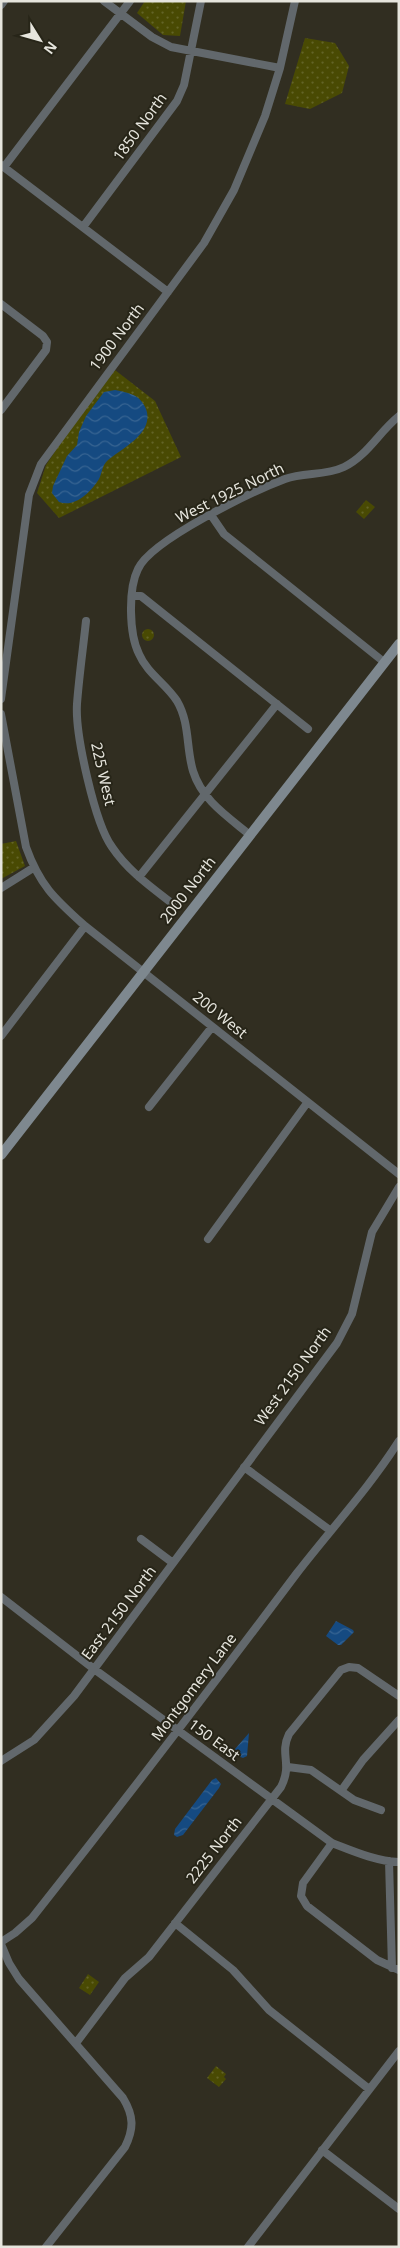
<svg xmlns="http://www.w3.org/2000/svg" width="400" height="2248" font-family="'Noto Sans',sans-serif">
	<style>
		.grass { fill: url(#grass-dots) }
		.water { fill: url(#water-waves) }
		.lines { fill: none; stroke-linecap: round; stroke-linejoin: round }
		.street { stroke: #62686c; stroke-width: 8 }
		.secondary { stroke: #7e888f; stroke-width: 10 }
		.labels { text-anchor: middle; stroke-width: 4; stroke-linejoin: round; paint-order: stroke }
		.street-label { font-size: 15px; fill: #e6e5dd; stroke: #272518 }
	</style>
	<defs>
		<pattern id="grass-dots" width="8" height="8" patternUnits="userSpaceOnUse" patternTransform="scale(1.25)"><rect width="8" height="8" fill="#494a03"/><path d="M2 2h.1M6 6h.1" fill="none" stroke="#636427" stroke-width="1.8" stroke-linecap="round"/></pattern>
		<pattern id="water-waves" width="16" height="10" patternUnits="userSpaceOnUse" patternTransform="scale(1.25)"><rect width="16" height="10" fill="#154a81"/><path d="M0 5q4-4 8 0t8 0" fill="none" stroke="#376492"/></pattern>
	</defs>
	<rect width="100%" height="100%" fill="#312e21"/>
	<path class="grass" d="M145,1H186L180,36L163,35L137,13Z
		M305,38L335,43L349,66L342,93L310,109L285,104Z
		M115,370L155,401L181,457L59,518L37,493L46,465L64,438Z
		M366,500L375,507L364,519L356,512Z
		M142 635a6 6 0 1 1 12 0a6 6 0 1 1-12 0Z
		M16,841L25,866L1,879V844Z
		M88,1974L99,1982L90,1995L79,1988Z
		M216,2066L226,2074L224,2077L226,2079L219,2087L207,2078Z"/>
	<path class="water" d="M115,390C129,393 140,394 146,409C155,434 120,449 107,461C102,466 102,473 99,479C91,492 75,508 59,502L52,493L53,486L67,456L77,445L79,432L86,416L104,392Z
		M336,1621L353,1630L354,1632L341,1645H338L326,1636Z
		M249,1733L247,1756L243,1758L238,1756L235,1749Z
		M216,1778L221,1784L219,1788L183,1835L177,1837L174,1835L175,1829L212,1780Z"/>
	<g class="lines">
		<path class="street" d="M104,1L152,37L171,47L280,68
			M1,5L4,1
			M1,165L168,292
			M4,167L130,1
			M83,227L177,101L184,85L201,1
			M1,304L43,336L47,342L46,350L1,410
			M211,515L224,534L384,662
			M133,596H141L308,729
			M86,621C83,649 79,677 77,704C75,734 95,824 112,847C128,871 151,887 173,904
			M1,699L29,495L41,464L204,243L234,190L265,116L280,68L295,1
			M1,714L26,847C40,886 55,899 85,926L399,1174
			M250,835C227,816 202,800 193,771C186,748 190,723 177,701C166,684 147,673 139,654C129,634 128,589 138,569C151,540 253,491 285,479C304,472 325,476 344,467C367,456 379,432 399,416
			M139,877L277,704
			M1,888L33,868
			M1,1036L85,926
			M149,1107L212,1027
			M208,1239L307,1103
			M244,1467L331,1531
			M141,1539L173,1563
			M1,1597L94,1669L332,1843C353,1851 375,1861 399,1862
			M1,1761L34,1740L74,1696L337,1343L352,1314L372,1232L399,1187
			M288,1767L311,1770L354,1800L381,1810
			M341,1791L363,1760L399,1720
			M332,1843L303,1883L301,1896L307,1906L377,1960L399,1970
			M389,1861L392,1968
			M175,1923L233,1970L269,2010L369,2089
			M1,1942L15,1933L32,1918C122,1804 210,1689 297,1573C331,1529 369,1488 399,1441
			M1,1944L9,1963L19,1979L123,2098C134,2116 134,2129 125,2147L46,2247
			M76,2043L125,1978L149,1957L281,1787C293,1763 279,1755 289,1734L341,1670L349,1667L358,1668L399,1696
			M322,2150L399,2209
			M248,2247L399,2051"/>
		<path class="secondary" d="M1,1155L399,644"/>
	</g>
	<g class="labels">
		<g class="street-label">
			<text transform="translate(140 127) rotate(-54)" y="5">1850 North</text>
			<text transform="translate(117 337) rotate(-53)" y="5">1900 North</text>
			<text transform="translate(230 493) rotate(-26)" y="5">West 1925 North</text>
			<text transform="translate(103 774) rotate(77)" y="5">225 West</text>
			<text transform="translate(188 890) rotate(-52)" y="5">2000 North</text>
			<text transform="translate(220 1015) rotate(39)" y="5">200 West</text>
			<text transform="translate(293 1376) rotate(-54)" y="5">West 2150 North</text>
			<text transform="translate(119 1613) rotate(-53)" y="5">East 2150 North</text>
			<text transform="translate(194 1687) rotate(-53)" y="5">Montgomery Lane</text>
			<text transform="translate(214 1740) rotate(36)" y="5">150 East</text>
			<text transform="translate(214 1850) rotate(-52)" y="5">2225 North</text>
		</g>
	</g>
	<rect width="400" height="2248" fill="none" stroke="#e6e5dd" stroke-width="5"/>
	<g transform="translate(40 40) rotate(127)" stroke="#272518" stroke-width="4" paint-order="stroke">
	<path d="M0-4L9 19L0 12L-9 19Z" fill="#e6e5dd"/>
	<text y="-8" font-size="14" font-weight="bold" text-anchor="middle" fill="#e6e5dd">N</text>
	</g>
</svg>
